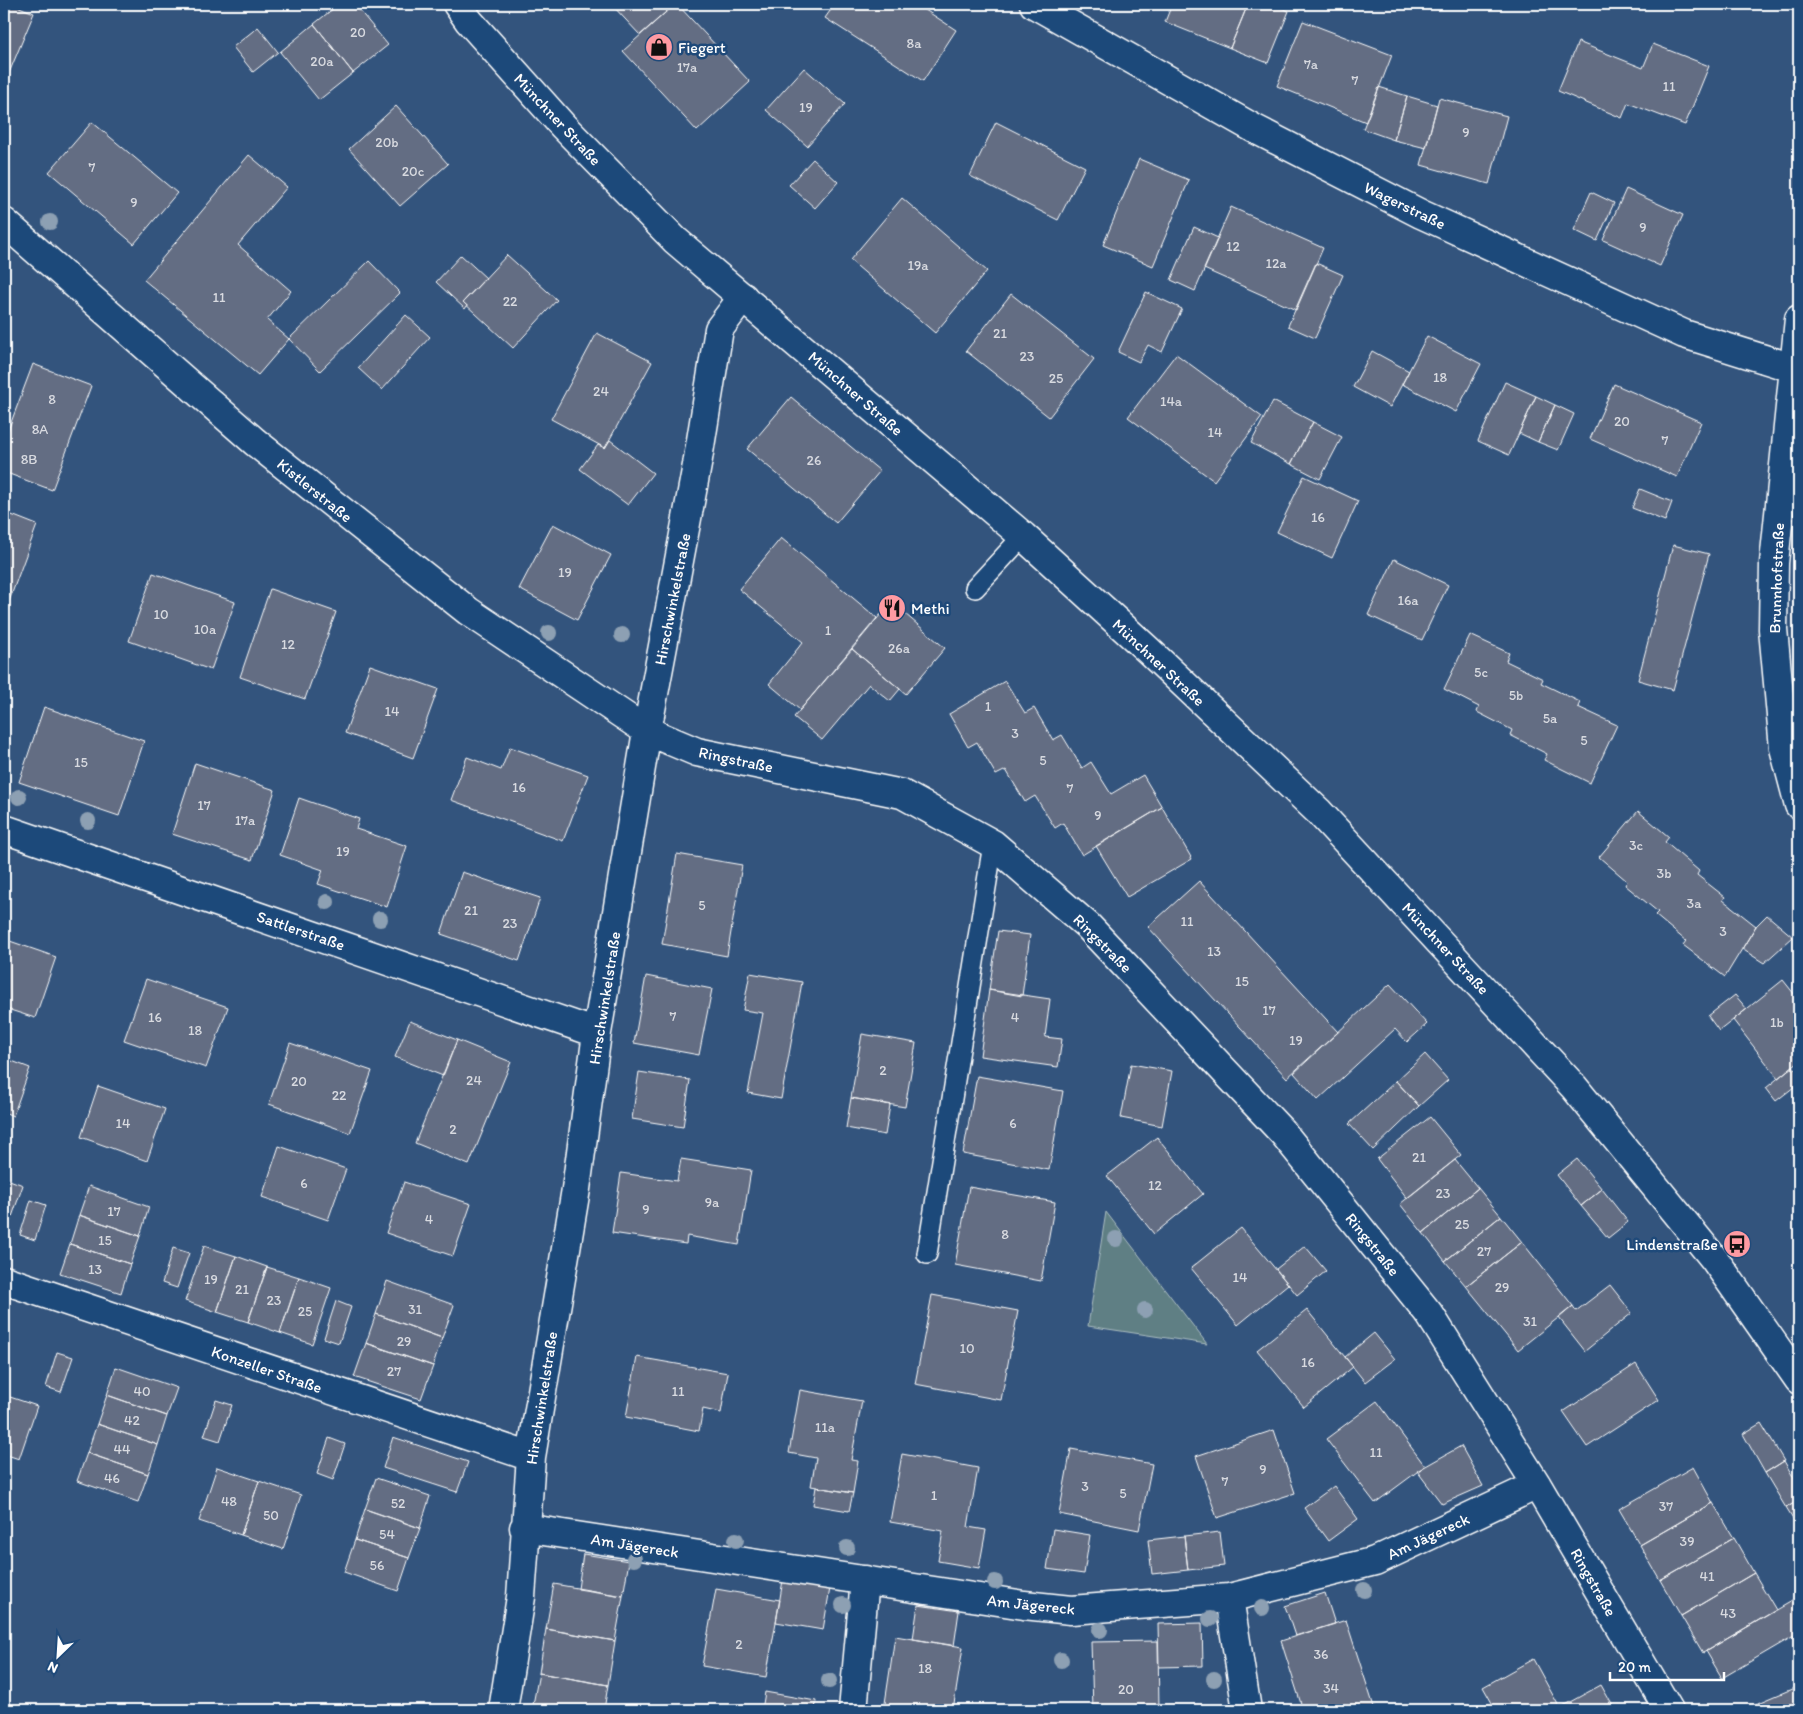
<svg xmlns="http://www.w3.org/2000/svg" width="1803" height="1714" font-family="Itim,sans-serif">
	<style>
		.green { fill: #5e7f84; stroke: #aebfc2 }
		.building { fill: #636d83; stroke: #fff }
		.lines { fill: none; stroke-linecap: round; stroke-linejoin: round }
		.lane-casing { stroke: #fff; stroke-width: 22 }
		.street-casing { stroke: #fff; stroke-width: 31 }
		.secondary-casing { stroke: #fff; stroke-width: 31 }
		.lane { stroke: #1f4a7a; stroke-width: 19 }
		.street { stroke: #1f4a7a; stroke-width: 28 }
		.secondary { stroke: #1f4a7a; stroke-width: 28 }
		.tree { fill: #8da0b3 }
		.labels { text-anchor: middle; stroke-width: 5; stroke-linejoin: round; paint-order: stroke }
		.number-label { font-size: 14px; fill: #d8dae0 }
		.poi-label { font-size: 16px; fill: #fff; stroke: #1f4a7a; text-anchor: start }
		.street-label { font-size: 16px; fill: #fff; stroke: #1f4a7a }
	</style>
	<rect width="100%" height="100%" fill="#33547d"/>
	<filter id="ink" filterUnits="userSpaceOnUse"><feTurbulence type="fractalNoise" baseFrequency=".02" numOctaves="2"/><feDisplacementMap in="SourceGraphic" scale="10" xChannelSelector="R" yChannelSelector="G"/><feConvolveMatrix kernelMatrix="1 2 1 2 8 2 1 2 1" color-interpolation-filters="sRGB"/></filter>
	<g filter="url(#ink)">
		<path class="green" d="M1106,1212L1207,1344L1088,1326Z"/>
		<path class="building" d="M4,4H12L34,13L4,85Z
			M339,4H354L388,45L353,73L314,24Z
			M611,4H675L640,35Z
			M675,4H677L750,82L697,131L623,51Z
			M835,4H916L956,30L923,81L825,18Z
			M1172,4H1248L1230,48L1165,22Z
			M1248,4H1271L1289,11L1268,63L1230,48Z
			M1303,21L1392,55L1366,122L1277,86Z
			M314,24L353,73L319,100L280,52Z
			M258,27L278,52L253,72L233,47Z
			M1578,42L1643,68L1653,44L1709,66L1685,125L1628,103L1622,118L1558,91Z
			M804,68L845,104L807,146L766,110Z
			M1379,87L1407,96L1394,140L1363,129Z
			M1407,96L1437,105L1426,148L1394,140Z
			M1439,98L1507,116L1489,184L1421,165Z
			M396,106L448,164L400,206L349,149Z
			M92,122L177,193L134,244L49,172Z
			M996,122L1085,167L1058,220L970,176Z
			M249,155L287,187L238,245L291,291L267,320L289,339L258,375L144,280Z
			M813,159L838,182L815,208L789,185Z
			M1139,159L1189,180L1153,266L1103,245Z
			M1626,189L1683,215L1660,266L1603,240Z
			M1591,192L1614,203L1597,241L1574,230Z
			M902,198L987,271L935,333L850,260Z
			M1231,207L1323,248L1296,310L1204,269Z
			M1194,227L1218,238L1195,291L1171,280Z
			M461,255L486,278L463,302L467,306L465,309L436,282Z
			M507,255L557,300L513,348L463,302Z
			M369,261L400,293L320,371L289,339Z
			M1316,263L1343,275L1315,338L1288,326Z
			M1146,292L1182,309L1162,352L1148,345L1139,362L1118,352Z
			M1011,294L1094,359L1049,417L966,351Z
			M406,315L430,337L382,390L358,368Z
			M597,333L652,362L605,448L551,419Z
			M1427,336L1481,364L1456,412L1402,384Z
			M1372,351L1409,371L1390,407L1353,387Z
			M1176,354L1262,417L1214,481L1128,417Z
			M33,364L91,386L52,490L4,472V441Z
			M1505,382L1536,396L1509,455L1478,441Z
			M1614,384L1701,422L1677,477L1590,439Z
			M1536,396L1555,405L1538,442L1519,433Z
			M791,397L880,471L836,523L747,449Z
			M1273,401L1313,422L1291,464L1251,443Z
			M1555,405L1574,414L1558,450L1538,442Z
			M1313,422L1342,437L1320,479L1291,464Z
			M610,440L653,473L628,505L580,469L598,445L605,448Z
			M1304,476L1358,501L1332,558L1277,532Z
			M1640,489L1672,502L1665,521L1632,508Z
			M4,512L37,525L8,604L4,603Z
			M553,524L611,555L577,620L519,589Z
			M781,538L877,618L800,710L769,684L803,642L739,589Z
			M1673,545L1709,554L1673,690L1638,680Z
			M1394,559L1448,585L1422,640L1368,615Z
			M153,573L235,602L211,670L129,641Z
			M270,589L336,612L305,699L240,677Z
			M891,602L945,648L906,694L852,649Z
			M1470,635L1509,653L1506,661L1543,679L1541,683L1580,702L1578,707L1617,725L1590,783L1544,760L1547,754L1510,735L1512,730L1477,712L1479,707L1444,689Z
			M852,649L900,689L890,701L869,684L822,740L794,717Z
			M370,665L438,689L413,758L345,733Z
			M1005,681L1025,713L1034,708L1053,740L1062,735L1082,768L1091,762L1111,794L1143,775L1162,807L1082,855L1063,823L1055,828L1035,796L1025,802L1006,770L996,775L977,742L968,747L949,714Z
			M44,707L144,741L119,816L19,782Z
			M510,747L588,775L563,841L451,800L467,757L501,770Z
			M195,763L275,790L252,860L172,834Z
			M299,798L359,819L356,829L407,846L387,907L318,884L323,870L280,855Z
			M1162,807L1192,859L1127,897L1096,846Z
			M1638,811L1669,837L1665,842L1699,871L1697,875L1725,897L1723,900L1756,926L1725,977L1683,945L1686,941L1655,915L1658,912L1625,885L1627,881L1599,857Z
			M677,854L742,865L727,956L662,944Z
			M462,872L540,898L519,961L441,934Z
			M1199,881L1338,1032L1287,1078L1148,927Z
			M1767,915L1793,937L1764,963L1742,949L1756,926Z
			M998,931L1030,935L1022,996L989,990Z
			M4,939L56,957L35,1018L4,1008Z
			M750,973L802,982L781,1099L748,1093L763,1013L743,1010Z
			M646,976L712,989L699,1055L634,1043Z
			M146,979L228,1007L206,1068L124,1040Z
			M1783,980L1799,1000V1061L1778,1078L1733,1020Z
			M1390,984L1427,1024L1407,1042L1395,1029L1318,1100L1294,1073Z
			M989,990L1050,999L1045,1037L1062,1039L1058,1067L980,1056Z
			M1735,995L1747,1009L1719,1031L1708,1016Z
			M410,1021L457,1040L443,1076L395,1057Z
			M862,1034L916,1043L905,1107L851,1098Z
			M457,1040L511,1062L469,1165L415,1143Z
			M290,1043L372,1071L350,1133L269,1104Z
			M1425,1054L1448,1080L1419,1106L1396,1081Z
			M4,1058L30,1068L13,1116L4,1112Z
			M1131,1064L1172,1071L1162,1126L1121,1118Z
			M1793,1066L1799,1074V1083L1776,1101L1766,1088Z
			M639,1072L690,1080L683,1127L632,1119Z
			M977,1076L1063,1091L1049,1170L963,1154Z
			M1396,1081L1419,1106L1373,1150L1349,1124Z
			M98,1086L165,1109L147,1161L81,1137Z
			M851,1098L890,1105L885,1135L846,1128Z
			M1430,1117L1461,1155L1407,1198L1377,1159Z
			M1157,1137L1203,1194L1154,1234L1107,1176Z
			M279,1146L346,1169L328,1220L262,1197Z
			M681,1159L751,1170L739,1245L687,1236L686,1244L612,1233L621,1173L677,1181Z
			M1577,1159L1602,1189L1581,1206L1557,1175Z
			M1455,1160L1478,1188L1423,1233L1400,1204Z
			M4,1178L23,1185L4,1240Z
			M404,1182L471,1204L453,1256L386,1233Z
			M89,1186L149,1207L140,1236L79,1215Z
			M969,1187L1055,1202L1041,1281L955,1265Z
			M1478,1188L1501,1216L1445,1261L1423,1233Z
			M1602,1189L1628,1222L1608,1238L1581,1206Z
			M31,1200L46,1205L35,1240L20,1235Z
			M79,1215L140,1236L130,1264L70,1244Z
			M1501,1216L1522,1242L1466,1286L1445,1261Z
			M1241,1228L1288,1284L1238,1325L1191,1268Z
			M1522,1242L1573,1306L1518,1350L1466,1286Z
			M70,1244L130,1264L121,1293L60,1273Z
			M204,1246L236,1256L217,1312L185,1301Z
			M1305,1246L1326,1271L1297,1295L1276,1269Z
			M173,1248L189,1253L177,1288L162,1283Z
			M236,1256L267,1267L248,1322L217,1312Z
			M267,1267L299,1277L280,1333L248,1322Z
			M299,1277L331,1288L312,1344L280,1333Z
			M387,1281L454,1305L442,1338L376,1314Z
			M1610,1285L1632,1313L1585,1351L1559,1318L1573,1306L1576,1311Z
			M932,1295L1018,1311L1001,1400L915,1384Z
			M336,1301L351,1307L339,1343L324,1338Z
			M1307,1310L1353,1367L1304,1407L1257,1350Z
			M376,1314L442,1338L433,1366L366,1343Z
			M1374,1333L1395,1359L1365,1382L1345,1357Z
			M366,1343L433,1366L421,1399L354,1377Z
			M57,1352L73,1357L61,1392L46,1387Z
			M637,1357L728,1373L721,1413L703,1409L699,1431L626,1417Z
			M1636,1364L1659,1400L1587,1447L1563,1412Z
			M116,1367L177,1388L167,1416L107,1395Z
			M800,1390L862,1401L851,1460L858,1461L853,1493L811,1486L816,1458L789,1453Z
			M4,1395L37,1406L19,1459L4,1454Z
			M107,1395L167,1416L158,1445L97,1424Z
			M216,1400L232,1405L220,1441L204,1436Z
			M1377,1401L1425,1466L1375,1503L1326,1439Z
			M1761,1423L1784,1461L1765,1473L1743,1434Z
			M97,1424L158,1445L148,1474L87,1453Z
			M1274,1430L1295,1493L1217,1518L1196,1456Z
			M393,1437L468,1462L457,1492L383,1468Z
			M329,1438L345,1444L333,1480L317,1474Z
			M1461,1446L1483,1486L1442,1504L1417,1471Z
			M1071,1449L1152,1464L1139,1530L1059,1514Z
			M87,1453L148,1474L138,1502L77,1481Z
			M902,1454L978,1468L968,1527L986,1530L979,1568L938,1561L943,1531L890,1522Z
			M1784,1461L1799,1487V1500L1786,1508L1765,1473Z
			M217,1467L259,1481L241,1535L199,1521Z
			M1693,1467L1713,1503L1640,1545L1619,1509Z
			M376,1478L430,1496L420,1528L365,1509Z
			M259,1481L301,1495L283,1549L241,1535Z
			M1334,1486L1358,1519L1328,1541L1304,1508Z
			M816,1487L853,1493L849,1511L813,1505Z
			M1799,1500V1529L1786,1508Z
			M1713,1503L1734,1538L1660,1580L1640,1545Z
			M365,1509L420,1528L409,1558L355,1540Z
			M1053,1529L1090,1535L1084,1574L1047,1569Z
			M1220,1532L1224,1566L1188,1570L1184,1536Z
			M1184,1536L1188,1570L1152,1574L1148,1540Z
			M1734,1538L1754,1573L1681,1616L1660,1580Z
			M355,1540L409,1558L398,1591L344,1572Z
			M583,1554L629,1561L623,1596L578,1589Z
			M1754,1573L1776,1610L1703,1653L1681,1616Z
			M783,1580L830,1588L823,1630L776,1622Z
			M554,1584L623,1596L615,1641L546,1629Z
			M716,1589L780,1600L766,1677L702,1666Z
			M1325,1593L1335,1624L1295,1636L1285,1606Z
			M1799,1597V1633L1722,1678L1706,1651Z
			M918,1605L959,1611L954,1646L913,1639Z
			M1346,1620L1375,1710H1303L1281,1641Z
			M1202,1623L1203,1666L1159,1667L1158,1624Z
			M546,1629L615,1641L608,1685L539,1673Z
			M895,1636L963,1647L953,1710H884Z
			M1158,1641L1159,1710H1093L1091,1642Z
			M1533,1659L1561,1710H1496L1483,1687Z
			M539,1673L608,1685L604,1710H532Z
			M1601,1685L1615,1710H1561L1559,1708Z
			M1799,1686V1710H1742Z
			M765,1692L816,1701L815,1710H762Z"/>
		<g class="lines">
			<g class="lane-casing">
				<path id="lane" d="M975,588L1023,536
					M927,1254L993,844"/>
			</g>
			<g class="street-casing">
				<path id="street" d="M1034,4L1255,129L1421,214L1684,334L1793,368
					M4,222L255,442L468,611L647,731L697,752L902,794L993,844L1088,926L1284,1134L1430,1315L1537,1485L1669,1710
					M1799,319L1774,563L1773,629L1784,748L1799,805
					M4,829L597,1033
					M4,1280L531,1457
					M524,1528L1024,1605L1071,1610L1229,1598L1375,1561L1537,1485
					M1229,1598L1247,1710
					M503,1710L521,1597L531,1457L576,1189L597,1033L647,731L697,465L719,329L743,297
					M853,1710L865,1580"/>
			</g>
			<g class="secondary-casing">
				<path id="secondary" d="M457,4L469,21L563,126L675,240L1023,536L1148,650L1319,812L1574,1087L1715,1260L1799,1380"/>
			</g>
			<use href="#lane" class="lane"/>
			<use href="#street" class="street"/>
			<use href="#secondary" class="secondary"/>
		</g>
		<g class="tree">
			<circle cx="50" cy="222" r="8"/>
			<circle cx="549" cy="633" r="8"/>
			<circle cx="622" cy="635" r="8"/>
			<circle cx="19" cy="797" r="8"/>
			<circle cx="88" cy="821" r="8"/>
			<circle cx="327" cy="902" r="8"/>
			<circle cx="380" cy="919" r="8"/>
			<circle cx="1116" cy="1239" r="8"/>
			<circle cx="1145" cy="1310" r="8"/>
			<circle cx="736" cy="1540" r="8"/>
			<circle cx="847" cy="1548" r="8"/>
			<circle cx="634" cy="1559" r="8"/>
			<circle cx="995" cy="1582" r="8"/>
			<circle cx="1364" cy="1590" r="8"/>
			<circle cx="843" cy="1605" r="8"/>
			<circle cx="1262" cy="1608" r="8"/>
			<circle cx="1210" cy="1619" r="8"/>
			<circle cx="1100" cy="1630" r="8"/>
			<circle cx="1061" cy="1660" r="8"/>
			<circle cx="1214" cy="1679" r="8"/>
			<circle cx="829" cy="1681" r="8"/>
		</g>
	</g>
	<defs>
		<g id="shop-disc" transform="scale(1.4375)"><circle r="9.5" fill="#ff9aa2" stroke="#1f4a7a"/><path d="M-5-2.5h2.3a2.7 3.5 0 0 1 5.4 0H5L5.5 6h-11ZM-1.5-2.5h3a1.5 2.3 0 0 0-3 0Z" fill="#111"/></g>
		<g id="restaurant-disc" transform="scale(1.4375)"><circle r="9.5" fill="#ff9aa2" stroke="#1f4a7a"/><path d="M-5-6h1v4h1v-4h1v4h1v-4h1v5L-1.5 .5V6h-2V.5L-5-1ZM5-6V6H3V1.5H1.5Q1.5-4 5-6Z" fill="#111"/></g>
		<g id="bus-disc" transform="scale(1.4375)"><circle r="9.5" fill="#ff9aa2" stroke="#1f4a7a"/><path d="M-5-6H5V4H4V6H2V4H-2V6H-4V4H-5ZM-3.5-4V0h7V-4ZM-3.5 1.2v1.5H-2V1.2ZM2 1.2v1.5H3.5V1.2Z" fill="#111"/></g>
	</defs>
	<g fill-rule="evenodd">
		<use href="#shop-disc" x="659" y="47"/>
		<use href="#restaurant-disc" x="892" y="608"/>
		<use href="#bus-disc" x="1737" y="1244"/>
	</g>
	<g class="labels">
		<g class="number-label">
			<text x="358" y="37">20</text>
			<text x="914" y="48">8a</text>
			<text x="322" y="66">20a</text>
			<text x="1311" y="69">7a</text>
			<text x="687" y="72">17a</text>
			<text x="1355" y="85">7</text>
			<text x="1669" y="91">11</text>
			<text x="806" y="112">19</text>
			<text x="1466" y="137">9</text>
			<text x="387" y="147">20b</text>
			<text x="92" y="172">7</text>
			<text x="413" y="176">20c</text>
			<text x="134" y="207">9</text>
			<text x="1643" y="232">9</text>
			<text x="1233" y="251">12</text>
			<text x="1276" y="268">12a</text>
			<text x="918" y="270">19a</text>
			<text x="219" y="302">11</text>
			<text x="510" y="306">22</text>
			<text x="1000" y="338">21</text>
			<text x="1027" y="361">23</text>
			<text x="1440" y="382">18</text>
			<text x="1056" y="383">25</text>
			<text x="601" y="396">24</text>
			<text x="52" y="404">8</text>
			<text x="1171" y="406">14a</text>
			<text x="1622" y="426">20</text>
			<text x="40" y="434">8A</text>
			<text x="1215" y="437">14</text>
			<text x="1665" y="445">7</text>
			<text x="29" y="464">8B</text>
			<text x="814" y="465">26</text>
			<text x="1318" y="522">16</text>
			<text x="565" y="577">19</text>
			<text x="1408" y="605">16a</text>
			<text x="161" y="619">10</text>
			<text x="205" y="634">10a</text>
			<text x="828" y="635">1</text>
			<text x="288" y="649">12</text>
			<text x="899" y="653">26a</text>
			<text x="1481" y="677">5c</text>
			<text x="1516" y="700">5b</text>
			<text x="988" y="711">1</text>
			<text x="392" y="716">14</text>
			<text x="1550" y="723">5a</text>
			<text x="1015" y="738">3</text>
			<text x="1584" y="745">5</text>
			<text x="1043" y="765">5</text>
			<text x="81" y="767">15</text>
			<text x="519" y="792">16</text>
			<text x="1070" y="793">7</text>
			<text x="204" y="810">17</text>
			<text x="1098" y="820">9</text>
			<text x="245" y="825">17a</text>
			<text x="1636" y="850">3c</text>
			<text x="343" y="856">19</text>
			<text x="1664" y="878">3b</text>
			<text x="1694" y="908">3a</text>
			<text x="702" y="910">5</text>
			<text x="471" y="915">21</text>
			<text x="1187" y="926">11</text>
			<text x="510" y="928">23</text>
			<text x="1723" y="936">3</text>
			<text x="1214" y="956">13</text>
			<text x="1242" y="986">15</text>
			<text x="1269" y="1015">17</text>
			<text x="673" y="1021">7</text>
			<text x="155" y="1022">16</text>
			<text x="1015" y="1022">4</text>
			<text x="1777" y="1027">1b</text>
			<text x="195" y="1035">18</text>
			<text x="1296" y="1045">19</text>
			<text x="883" y="1075">2</text>
			<text x="474" y="1085">24</text>
			<text x="299" y="1086">20</text>
			<text x="339" y="1100">22</text>
			<text x="123" y="1128">14</text>
			<text x="1013" y="1128">6</text>
			<text x="453" y="1134">2</text>
			<text x="1419" y="1162">21</text>
			<text x="304" y="1188">6</text>
			<text x="1155" y="1190">12</text>
			<text x="1443" y="1198">23</text>
			<text x="712" y="1207">9a</text>
			<text x="646" y="1214">9</text>
			<text x="114" y="1216">17</text>
			<text x="429" y="1224">4</text>
			<text x="1462" y="1229">25</text>
			<text x="1005" y="1239">8</text>
			<text x="105" y="1245">15</text>
			<text x="1484" y="1256">27</text>
			<text x="95" y="1274">13</text>
			<text x="1240" y="1282">14</text>
			<text x="211" y="1284">19</text>
			<text x="1502" y="1292">29</text>
			<text x="242" y="1294">21</text>
			<text x="274" y="1305">23</text>
			<text x="415" y="1314">31</text>
			<text x="305" y="1316">25</text>
			<text x="1530" y="1326">31</text>
			<text x="404" y="1346">29</text>
			<text x="967" y="1353">10</text>
			<text x="1308" y="1367">16</text>
			<text x="394" y="1376">27</text>
			<text x="142" y="1396">40</text>
			<text x="678" y="1396">11</text>
			<text x="132" y="1425">42</text>
			<text x="825" y="1432">11a</text>
			<text x="122" y="1454">44</text>
			<text x="1376" y="1457">11</text>
			<text x="1263" y="1474">9</text>
			<text x="112" y="1483">46</text>
			<text x="1225" y="1486">7</text>
			<text x="1085" y="1491">3</text>
			<text x="1123" y="1498">5</text>
			<text x="934" y="1500">1</text>
			<text x="229" y="1506">48</text>
			<text x="398" y="1508">52</text>
			<text x="1666" y="1511">37</text>
			<text x="271" y="1520">50</text>
			<text x="387" y="1539">54</text>
			<text x="1687" y="1546">39</text>
			<text x="377" y="1570">56</text>
			<text x="1707" y="1581">41</text>
			<text x="1728" y="1618">43</text>
			<text x="739" y="1649">2</text>
			<text x="1321" y="1659">36</text>
			<text x="925" y="1673">18</text>
			<text x="1331" y="1693">34</text>
			<text x="1126" y="1694">20</text>
		</g>
		<g class="poi-label">
			<text x="678" y="53">Fiegert</text>
			<text x="911" y="614">Methi</text>
			<text x="1718" y="1250" text-anchor="end">Lindenstraße</text>
		</g>
		<g class="street-label">
			<text transform="translate(558 119) rotate(47)" y="6">Münchner Straße</text>
			<text transform="translate(1405 205) rotate(26)" y="6">Wagerstraße</text>
			<text transform="translate(856 393) rotate(41)" y="6">Münchner Straße</text>
			<text transform="translate(315 490) rotate(39)" y="6">Kistlerstraße</text>
			<text transform="translate(1776 578) rotate(-88)" y="6">Brunnhofstraße</text>
			<text transform="translate(672 599) rotate(-79)" y="6">Hirschwinkelstraße</text>
			<text transform="translate(1159 662) rotate(43)" y="6">Münchner Straße</text>
			<text transform="translate(736 759) rotate(12)" y="6">Ringstraße</text>
			<text transform="translate(301 930) rotate(19)" y="6">Sattlerstraße</text>
			<text transform="translate(1103 943) rotate(45)" y="6">Ringstraße</text>
			<text transform="translate(1446 948) rotate(47)" y="6">Münchner Straße</text>
			<text transform="translate(604 998) rotate(-81)" y="6">Hirschwinkelstraße</text>
			<text transform="translate(1373 1244) rotate(51)" y="6">Ringstraße</text>
			<text transform="translate(267 1369) rotate(19)" y="6">Konzeller Straße</text>
			<text transform="translate(541 1398) rotate(-81)" y="6">Hirschwinkelstraße</text>
			<text transform="translate(1428 1536) rotate(-25)" y="6">Am Jägereck</text>
			<text transform="translate(635 1545) rotate(9)" y="6">Am Jägereck</text>
			<text transform="translate(1594 1582) rotate(60)" y="6">Ringstraße</text>
			<text transform="translate(1031 1604) rotate(6)" y="6">Am Jägereck</text>
		</g>
	</g>
	<rect width="1803" height="1714" fill="none" stroke="#1f4a7a" stroke-width="20"/>
	<rect x="10" y="10" width="1783" height="1694" fill="none" stroke="#fff" stroke-width="2" filter="url(#ink)"/>
	<g transform="translate(58 1656) rotate(205)" stroke="#1f4a7a" stroke-width="4" paint-order="stroke">
	<path d="M0-4L9 19L0 12L-9 19Z" fill="#ffffff"/>
	<text y="-8" font-size="14" font-weight="bold" text-anchor="middle" fill="#ffffff">N</text>
	</g>
	<path d="M1610 1672v8h114v-8" fill="none" stroke="#ffffff" stroke-width="2.5"/>
	<text x="1618" y="1672" font-size="15" fill="#ffffff" stroke="#1f4a7a" stroke-width="4" paint-order="stroke">20 m</text>
</svg>
